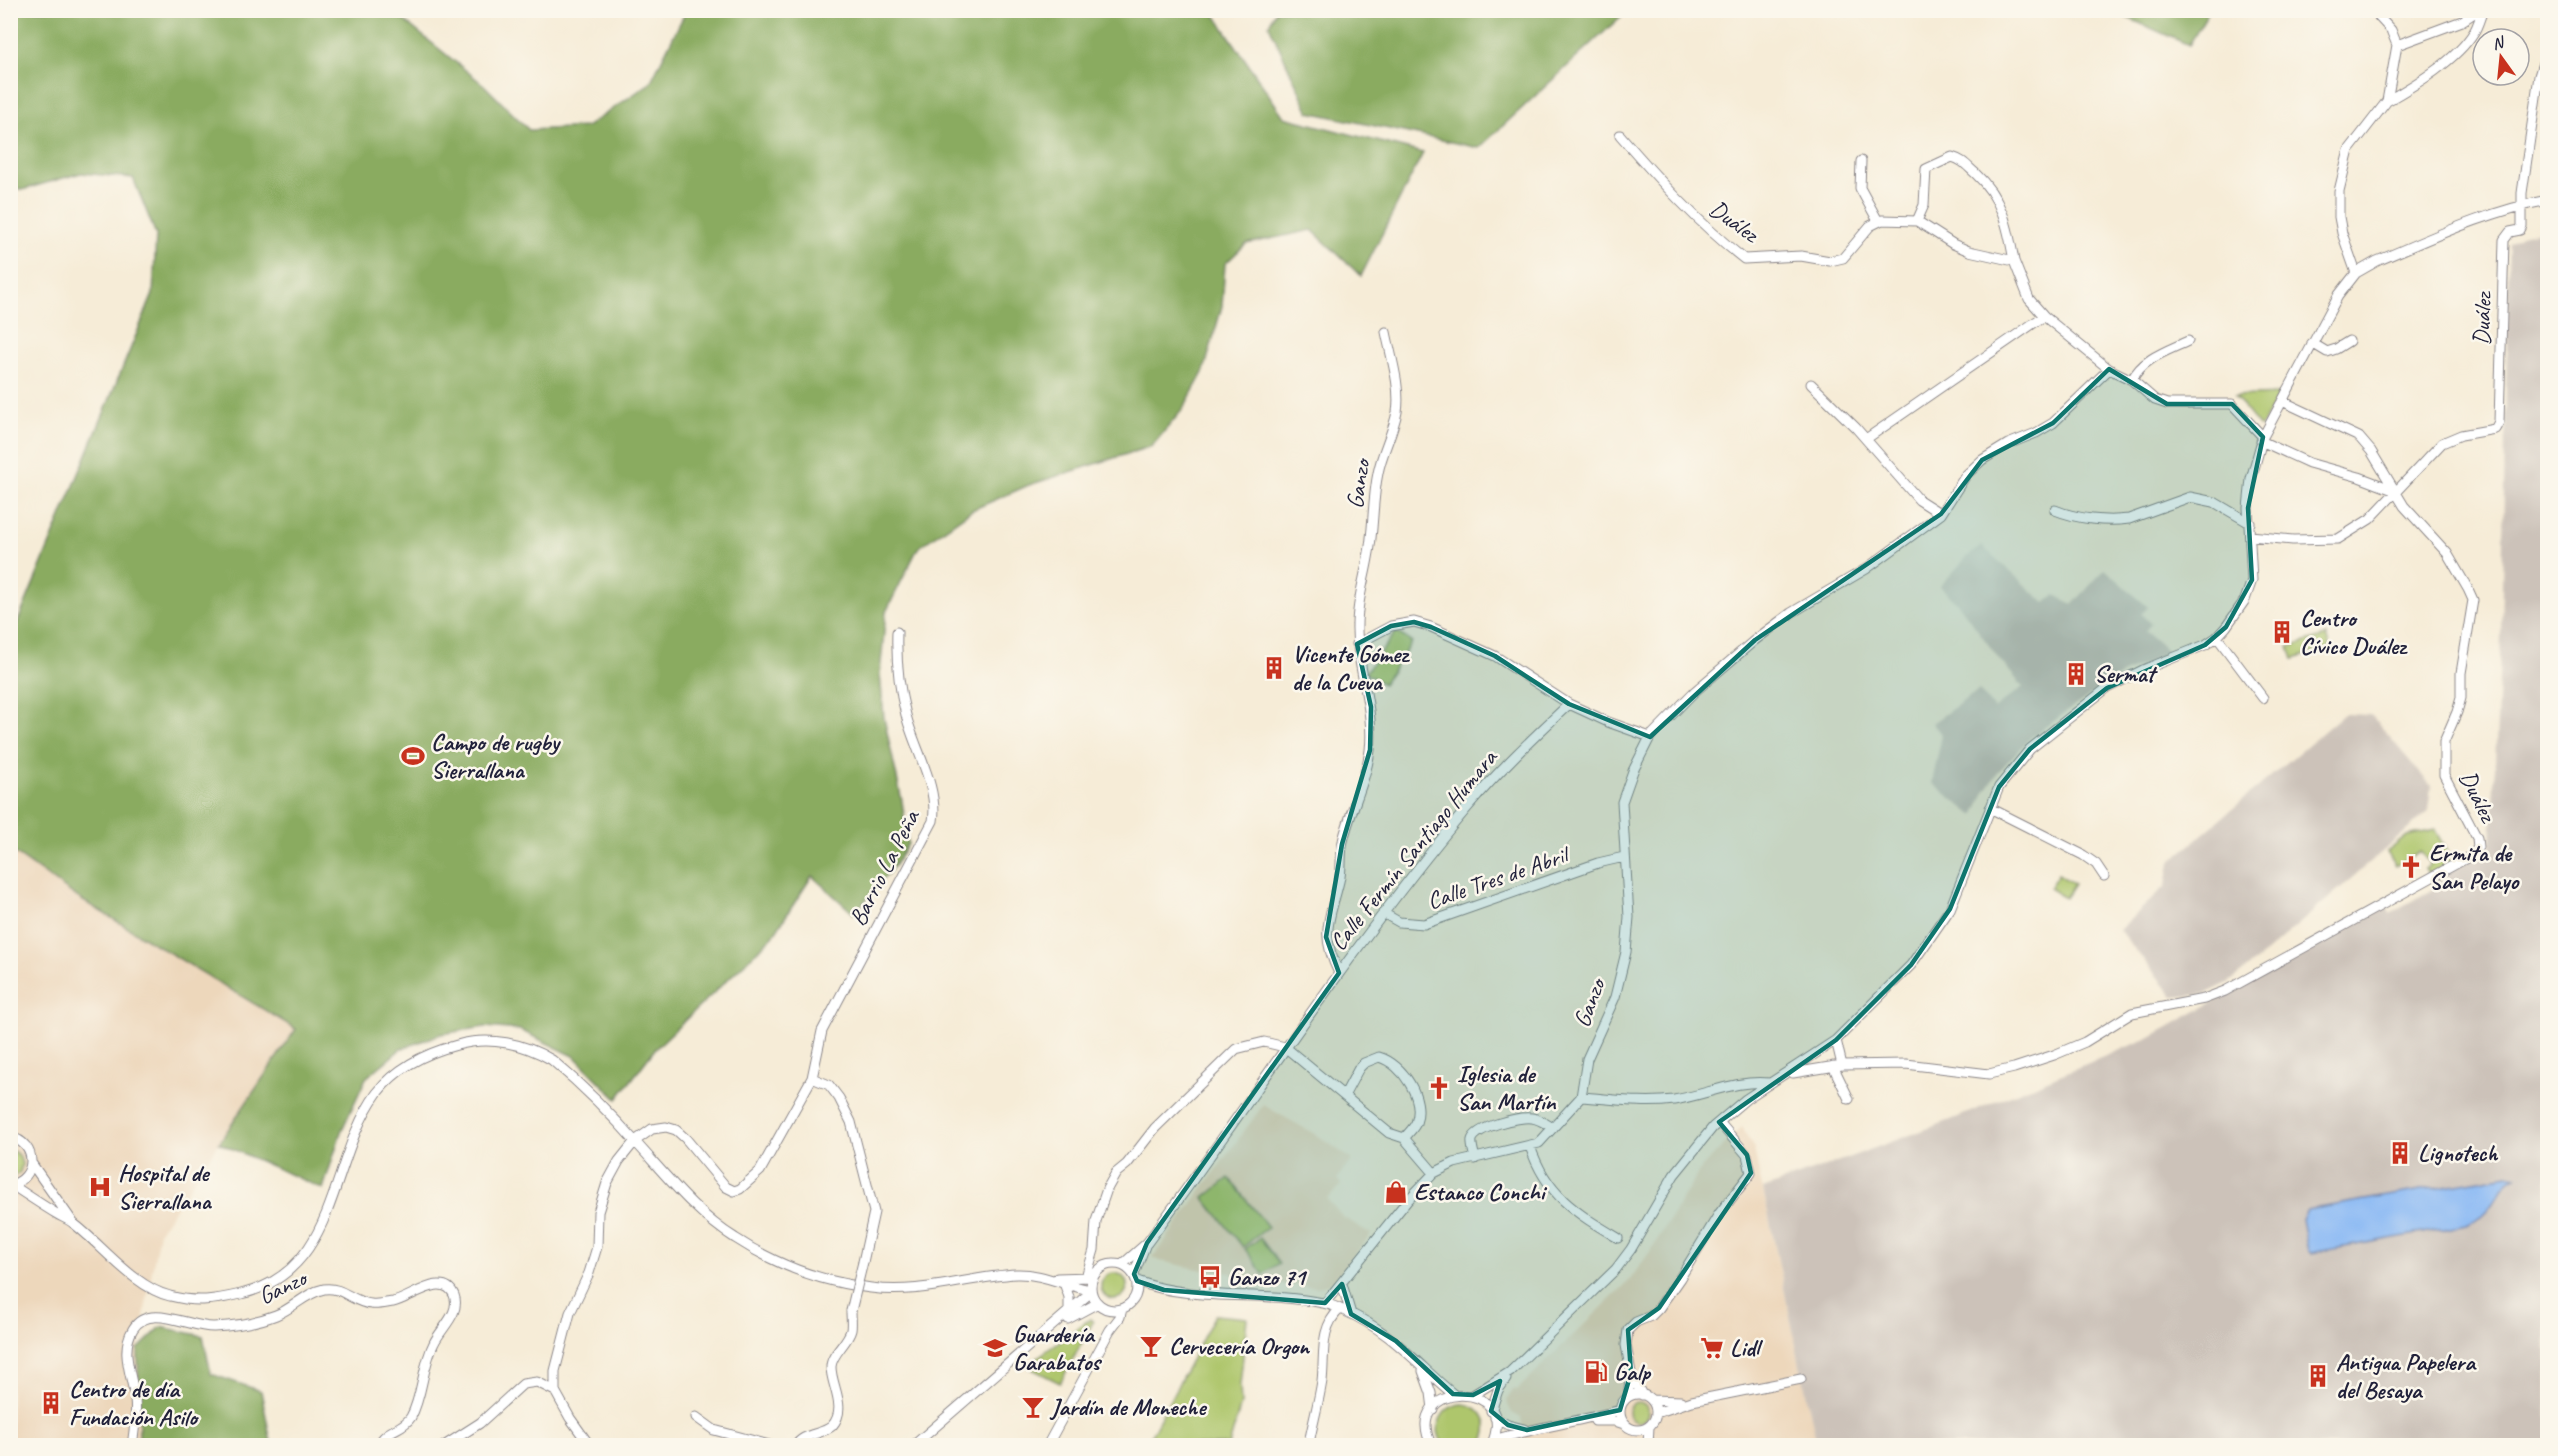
<svg xmlns="http://www.w3.org/2000/svg" width="2558" height="1456" font-family="Caveat,sans-serif">
	<style>
		.built { fill: #edd7bb }
		.industrial { fill: #ccc2b9 }
		.green { fill: #aec66c; stroke: #687454; stroke-width: 1.5 }
		.forest { fill: #8aab60; stroke: #56664e; stroke-width: 1.5 }
		.water { fill: #88b8f4; stroke: #556d98; stroke-width: 1.5 }
		.lines { fill: none; stroke-linecap: round; stroke-linejoin: round }
		.minor-casing { stroke: #8c8789; stroke-width: 11 }
		.minor { stroke: #fff; stroke-width: 9 }
		.minor-bridge-casing { stroke: #8c8789; stroke-width: 11; stroke-linecap: butt }
		.minor-bridge { stroke: #fff; stroke-width: 9 }
		.marked { fill: #0f766e; fill-opacity: 0.2; stroke: #0f766e; stroke-width: 4.5; stroke-linejoin: round }
		.labels { text-anchor: middle; stroke-width: 5; stroke-linejoin: round; paint-order: stroke }
		.street-label { font-size: 24px; fill: #22223b; stroke: #fbf7ec }
		.poi-label { font-size: 24px; font-weight: bold; fill: #22223b; stroke: #fbf7ec; text-anchor: start }
	</style>
	<rect width="100%" height="100%" fill="#fbf7ec"/>
	<filter id="ink" filterUnits="userSpaceOnUse"><feTurbulence type="fractalNoise" baseFrequency=".0167" numOctaves="2"/><feDisplacementMap in="SourceGraphic" scale="12" xChannelSelector="R" yChannelSelector="G"/><feConvolveMatrix kernelMatrix="1 2 1 2 8 2 1 2 1" color-interpolation-filters="sRGB"/></filter>
	<filter id="wash" filterUnits="userSpaceOnUse"><feTurbulence type="fractalNoise" baseFrequency=".008" numOctaves="4" result="noise"/><feDisplacementMap in="SourceGraphic" scale="24" xChannelSelector="R" yChannelSelector="G"/><feGaussianBlur stdDeviation="1.35" result="paint"/><feColorMatrix in="noise" values="0 0 0 0 0 0 0 0 0 0 0 0 0 0 0 0 0 1.4 0 .05"/><feComposite in="paint" operator="in"/></filter>
	<g filter="url(#wash)">
		<rect width="100%" height="100%" fill="#f6ecd7"/>
		<path class="built" d="M10,850L80,899L296,1029L159,1232L138,1349L139,1445H11Z
			M1263,1105L1320,1137L1352,1160L1337,1179L1342,1185L1327,1199L1343,1217L1371,1234L1336,1278L1326,1285L1317,1287L1264,1283L1236,1278L1231,1273L1203,1270L1160,1261L1153,1257Z
			M1742,1127L1754,1149L1817,1445H1526L1521,1418L1512,1413L1508,1405L1507,1400L1512,1389L1517,1390L1629,1281L1651,1250L1702,1167Z"/>
		<path class="industrial" d="M2547,230V1445H1817L1763,1189L1951,1120L2149,1038L2386,906L2390,913L2435,888L2432,881L2491,848L2501,637L2509,243L2524,234Z
			M1982,546L2045,603L2055,595L2073,604L2105,569L2148,607L2141,614L2151,624L2145,631L2171,654L2126,672L2103,686L2031,737L1999,771L1985,792L1974,816L1932,783L1942,735L1932,723L1979,690L1994,709L2023,687L1999,659L1959,605L1940,586L1967,557Z
			M2344,714L2371,715L2431,786L2428,812L2248,968L2228,983L2205,994L2174,997L2119,930L2166,886L2170,862Z"/>
		<path class="green" d="M2279,394L2260,427L2235,396Z
			M1396,632L1412,642L1383,684L1365,673Z
			M2326,636L2330,648L2293,659L2289,647Z
			M2435,830L2452,861L2429,876L2425,869L2431,865L2420,851L2396,866L2387,852L2407,836Z
			M2058,874L2074,884L2065,898L2049,888Z
			M11,1150L19,1155L22,1164L20,1172L11,1178Z
			M1229,1178L1268,1227L1243,1247L1204,1198Z
			M1260,1238L1279,1263L1263,1274L1245,1249Z
			M1101 1286a13 13 0 1 1 26 0a13 13 0 1 1-26 0Z
			M1215,1315L1247,1318L1240,1385L1241,1404L1229,1445H1146Z
			M1090,1319L1093,1322L1060,1383L1030,1368L1034,1360Z
			M1628 1412a10 10 0 1 1 20 0a10 10 0 1 1-20 0Z
			M1463,1404C1485,1407 1493,1428 1480,1445H1444C1431,1428 1441,1406 1463,1404Z"/>
		<path class="forest" d="M11,10L374,11L402,19L484,85L529,130L586,127L650,83L686,11H1218L1215,15L1284,117L1423,153L1361,276L1312,230L1246,244L1225,264L1222,306L1204,371L1183,409L1152,446L1029,485L972,510L918,548L886,612L880,674L884,718L902,801L908,844L895,865L854,914L812,876L773,936L655,1049L617,1099L574,1056L520,1030L485,1027L441,1034L401,1049L366,1078L341,1132L323,1189L219,1143L296,1029L80,899L11,850V638L153,294L156,235L133,178L81,173L22,190L11,186Z
			M1276,10H1627V11L1479,148L1309,112L1269,25Z
			M2112,11H2209L2189,45Z
			M161,1327L203,1336L211,1374L261,1391L271,1442L276,1445H139L138,1349Z"/>
		<path class="water" d="M2508,1175L2516,1177L2509,1180L2488,1210L2481,1217L2467,1225L2311,1253L2308,1251L2302,1219L2307,1210Z"/>
	</g>
	<g filter="url(#ink)">
		<g class="lines">
			<g class="minor-casing">
				<path id="minor" d="M2397,45L2462,21L2479,10
					M2387,101C2415,85 2457,60 2474,32C2478,26 2480,17 2483,10
					M1620,135C1659,180 1697,222 1744,259L1801,256L1830,261L1843,258L1870,226L1882,220L1917,221L1953,244L1969,251L2014,261L2029,299L2044,316L2109,369L2132,380L2155,400L2167,404H2232L2263,437
					M1861,161L1860,188L1878,221
					M1917,221L1924,205L1926,169L1952,157C1963,160 1967,166 1975,173C2002,198 2008,226 2014,261
					M2356,273L2342,233L2339,217V191L2349,150L2387,101L2397,45L2391,30L2379,17
					M2312,343L2327,352L2336,349L2349,341
					M2132,380C2143,358 2167,351 2188,341
					M1811,384L1856,428L1919,500L1941,514
					M1866,439L2044,316
					M2261,441L2309,463L2359,477L2396,491
					M2055,510C2077,519 2106,522 2129,519L2190,497L2214,502L2250,523
					M2250,536L2293,540L2338,539L2370,519L2442,443L2461,435L2495,429L2499,422L2504,240L2510,232L2520,230L2522,226V193L2539,76L2548,47
					M2217,637L2263,698
					M1357,644L1391,626L1414,622L1431,627L1495,656L1569,704L1608,722L1650,737
					M1990,808L2083,855L2096,864L2104,876
					M1383,913L1399,922L1424,924L1598,863L1624,857
					M1339,973C1318,931 1331,918 1340,877C1342,865 1340,853 1343,841C1350,810 1366,782 1370,750C1375,707 1356,668 1357,625C1357,602 1364,581 1368,558C1374,530 1372,501 1378,473C1382,452 1393,433 1397,412C1401,387 1391,357 1386,332
					M1836,1040L1842,1065
					M1833,1066L1849,1099
					M1793,1073L1842,1065L1906,1064L1989,1074L2014,1068L2054,1055L2085,1042L2132,1013L2204,999L2225,991L2474,854L2478,847L2477,838L2444,775V742L2457,712L2461,698V673L2473,600L2468,589L2447,553L2404,506L2371,451L2359,437L2282,401
					M812,1078L829,1085L839,1098L851,1122L874,1212L863,1262
					M1344,1096L1359,1068L1364,1063L1379,1057C1403,1064 1425,1099 1416,1123C1413,1129 1408,1134 1404,1138
					M1581,1097C1612,1099 1643,1104 1674,1100C1706,1095 1737,1079 1770,1083
					M10,1137C38,1143 38,1179 10,1185
					M1530,1146C1546,1195 1576,1213 1618,1238
					M1475,1159C1474,1153 1471,1145 1472,1140C1475,1127 1520,1116 1532,1118C1540,1119 1546,1124 1553,1128
					M32,1164L72,1221
					M12,1185C27,1195 42,1205 57,1214C62,1217 68,1219 73,1223C101,1244 135,1288 170,1296C197,1303 215,1300 241,1294C340,1271 328,1160 377,1093C397,1067 426,1053 457,1045C489,1036 524,1043 552,1060C583,1086 613,1116 640,1147C669,1179 698,1215 735,1238C776,1265 822,1282 871,1288C920,1295 967,1277 1016,1274C1043,1273 1065,1286 1091,1290
					M1091 1287a23 23 0 1 1 46 0a23 23 0 1 1-46 0Z
					M1123,1264L1147,1243C1254,1098 1351,946 1467,808C1498,771 1534,737 1569,704
					M1134,1274L1145,1246
					M1086,1277L1094,1250L1096,1221L1107,1189L1116,1173L1127,1164L1155,1128L1236,1049L1264,1042L1285,1047L1389,1133L1404,1138L1434,1173
					M1057,1278L1091,1277
					M1137,1281C1195,1303 1262,1290 1323,1303C1330,1304 1338,1308 1345,1311C1391,1331 1416,1363 1453,1394
					M1064,1283L1069,1297V1311
					M1342,1284L1351,1314
					M1325,1303L1407,1201L1434,1173L1454,1163L1539,1143L1581,1097L1587,1059L1615,997L1626,952L1629,917L1622,802L1633,771L1650,737L1694,692L1755,640L1791,613L1866,569L1941,514L1966,475L1982,460L2008,444L2036,433L2053,423L2109,369
					M1068,1319L1098,1303
					M1423,1371L1431,1393L1433,1409
					M555,1391V1371L570,1313L589,1273L597,1247L598,1212L607,1183L619,1161L635,1141L652,1129L666,1127L676,1130L686,1139L726,1187L734,1191L740,1189L760,1171L812,1078L822,1031L933,821C939,787 914,748 906,715C899,688 896,660 897,632
					M1620 1412a18 18 0 1 1 36 0a18 18 0 1 1-36 0Z
					M1473,1395L1510,1372L1616,1269L1631,1249L1674,1175L1713,1127L1746,1099L1836,1040L1911,965L1950,909L1999,787L2030,749L2107,688L2143,670L2205,645L2217,637L2226,627L2245,600L2252,580L2248,508L2251,479L2263,437L2338,296L2356,273L2377,261C2432,238 2488,211 2548,200
					M1642,1395L1631,1373L1626,1345L1628,1330L1636,1322L1651,1316L1659,1308L1680,1278L1719,1214L1751,1173L1747,1155L1719,1122
					M1628,1397L1631,1373
					M1652,1400L1681,1401
					M1491,1411L1498,1390L1506,1379
					M1656,1413L1692,1401L1801,1379
					M696,1417L714,1430L773,1446
					M1495,1418L1508,1425L1524,1429
					M1595,1421H1615L1624,1424
					M1494,1440C1536,1427 1578,1422 1620,1410
					M132,1446C134,1431 137,1415 135,1400C133,1377 119,1352 133,1329C149,1302 190,1328 214,1327C234,1326 258,1322 276,1315C294,1308 305,1293 324,1289C342,1286 354,1303 371,1304C378,1305 386,1303 393,1302C410,1299 443,1270 454,1295C461,1313 441,1328 434,1343C422,1366 423,1395 411,1417C402,1431 386,1428 378,1446
					M444,1446L480,1423L523,1384L537,1382L555,1391L570,1418L590,1446
					M796,1446C802,1433 822,1435 832,1426C848,1408 831,1386 831,1367C831,1354 848,1343 851,1330C852,1324 851,1317 851,1311
					M913,1446L1091,1292
					M1047,1446L1110,1330L1120,1317L1122,1309
					M1312,1446L1310,1438C1314,1419 1319,1400 1322,1381C1325,1355 1319,1328 1340,1309
					M1432,1446C1398,1381 1523,1376 1491,1446
					M1648,1446L1649,1426"/>
			</g>
			<use href="#minor" class="minor"/>
			<g class="minor-bridge-casing">
				<path id="minor-bridge" d="M851,1311L863,1262"/>
			</g>
			<use href="#minor-bridge" class="minor-bridge"/>
		</g>
	</g>
	<path class="marked" d="M2109,369L2167,404H2232L2263,437L2248,508L2252,580L2226,627L2205,645L2107,688L2030,749L1999,787L1950,909L1911,965L1836,1040L1719,1122L1747,1155L1751,1173L1659,1308L1628,1330L1631,1373L1620,1410L1527,1430L1508,1425L1491,1411L1500,1381L1473,1395L1453,1394L1396,1341L1351,1314L1342,1284L1325,1303L1164,1290L1137,1281L1134,1274L1147,1243L1339,973L1326,937L1342,844L1370,750L1371,707L1357,644L1391,626L1414,622L1431,627L1495,656L1569,704L1650,737L1755,640L1941,514L1982,460L2053,423Z"/>
	<defs>
		<g id="building-bare" transform="scale(1.8)"><path d="M-4-6H4V6H1V3H-1V6H-4ZM-2.5-4.3h1.7v1.8h-1.7ZM.8-4.3h1.7v1.8H.8ZM-2.5-1h1.7V.8h-1.7ZM.8-1h1.7V.8H.8Z" fill="#c8321e" stroke="#fbf7ec" stroke-width="2.5" paint-order="stroke"/></g>
		<g id="stadium-bare" transform="scale(1.8)"><path d="M0-5a6.5 5 0 1 0 0 10a6.5 5 0 1 0 0-10ZM-3.5-1.8h7v3.6h-7Z" fill="#c8321e" stroke="#fbf7ec" stroke-width="2.5" paint-order="stroke"/></g>
		<g id="church-bare" transform="scale(1.8)"><path d="M-1.2-6h2.4v3.5h3.3v2.4h-3.3V6h-2.4V-.1h-3.3v-2.4h3.3Z" fill="#c8321e" stroke="#fbf7ec" stroke-width="2.5" paint-order="stroke"/></g>
		<g id="hospital-bare" transform="scale(1.8)"><path d="M-5-5h3v3.5h4V-5h3V5h-3V1.5h-4V5h-3Z" fill="#c8321e" stroke="#fbf7ec" stroke-width="2.5" paint-order="stroke"/></g>
		<g id="shop-bare" transform="scale(1.8)"><path d="M-5-2.5h2.3a2.7 3.5 0 0 1 5.4 0H5L5.5 6h-11ZM-1.5-2.5h3a1.5 2.3 0 0 0-3 0Z" fill="#c8321e" stroke="#fbf7ec" stroke-width="2.5" paint-order="stroke"/></g>
		<g id="bus-bare" transform="scale(1.8)"><path d="M-5-6H5V4H4V6H2V4H-2V6H-4V4H-5ZM-3.5-4V0h7V-4ZM-3.5 1.2v1.5H-2V1.2ZM2 1.2v1.5H3.5V1.2Z" fill="#c8321e" stroke="#fbf7ec" stroke-width="2.5" paint-order="stroke"/></g>
		<g id="bar-bare" transform="scale(1.8)"><path d="M-6-5H6L.8 .8V4.5H3.5V6h-7V4.5H-.8V.8Z" fill="#c8321e" stroke="#fbf7ec" stroke-width="2.5" paint-order="stroke"/></g>
		<g id="school-bare" transform="scale(1.8)"><path d="M0-5L7-2L0 1L-7-2ZM-4 1L0 2.5L4 1V4Q0 6-4 4Z" fill="#c8321e" stroke="#fbf7ec" stroke-width="2.5" paint-order="stroke"/></g>
		<g id="supermarket-bare" transform="scale(1.8)"><path d="M-6-5.5h2.5l.6 2H6L4.5 2H-2.5L-4.4-4H-6ZM-1.5 3.2a1.3 1.3 0 1 0 .1 0ZM3 3.2a1.3 1.3 0 1 0 .1 0Z" fill="#c8321e" stroke="#fbf7ec" stroke-width="2.5" paint-order="stroke"/></g>
		<g id="fuel-bare" transform="scale(1.8)"><path d="M-5.5-6h7V0h2V4h1.3V-2.5L3-4.5l.8-.8L6-3V5H2.5V1h-1V6h-7ZM-4.2-4.7v3.2H.2V-4.7Z" fill="#c8321e" stroke="#fbf7ec" stroke-width="2.5" paint-order="stroke"/></g>
	</defs>
	<g fill-rule="evenodd">
		<use href="#building-bare" x="2282" y="632"/>
		<use href="#building-bare" x="1274" y="668"/>
		<use href="#building-bare" x="2076" y="674"/>
		<use href="#stadium-bare" x="413" y="756"/>
		<use href="#church-bare" x="2411" y="867"/>
		<use href="#church-bare" x="1439" y="1088"/>
		<use href="#building-bare" x="2400" y="1153"/>
		<use href="#hospital-bare" x="100" y="1187"/>
		<use href="#shop-bare" x="1396" y="1192"/>
		<use href="#bus-bare" x="1210" y="1277"/>
		<use href="#bar-bare" x="1151" y="1346"/>
		<use href="#school-bare" x="995" y="1348"/>
		<use href="#supermarket-bare" x="1712" y="1348"/>
		<use href="#fuel-bare" x="1596" y="1372"/>
		<use href="#building-bare" x="2318" y="1376"/>
		<use href="#building-bare" x="51" y="1403"/>
		<use href="#bar-bare" x="1033" y="1407"/>
	</g>
	<g class="labels">
		<g class="street-label">
			<text transform="translate(1734 221) rotate(36)" y="8">Duález</text>
			<text transform="translate(2482 319) rotate(-88)" y="8">Duález</text>
			<text transform="translate(1358 484) rotate(-81)" y="8">Ganzo</text>
			<text transform="translate(2478 796) rotate(64)" y="8">Duález</text>
			<text transform="translate(1413 850) rotate(-51)" y="8">Calle Fermín Santiago Humara</text>
			<text transform="translate(884 868) rotate(-63)" y="8">Barrio La Peña</text>
			<text transform="translate(1497 878) rotate(-19)" y="8">Calle Tres de Abril</text>
			<text transform="translate(1589 1003) rotate(-69)" y="8">Ganzo</text>
			<text transform="translate(282 1287) rotate(-25)" y="8">Ganzo</text>
		</g>
		<g class="poi-label">
			<text x="2300" y="626">Centro<tspan x="2300" dy="28">Cívico Duález</tspan></text>
			<text x="1292" y="662">Vicente Gómez<tspan x="1292" dy="28">de la Cueva</tspan></text>
			<text x="2094" y="682">Sermat</text>
			<text x="431" y="750">Campo de rugby<tspan x="431" dy="28">Sierrallana</tspan></text>
			<text x="2429" y="861">Ermita de<tspan x="2429" dy="28">San Pelayo</tspan></text>
			<text x="1457" y="1082">Iglesia de<tspan x="1457" dy="28">San Martín</tspan></text>
			<text x="2418" y="1161">Lignotech</text>
			<text x="118" y="1181">Hospital de<tspan x="118" dy="28">Sierrallana</tspan></text>
			<text x="1414" y="1200">Estanco Conchi</text>
			<text x="1228" y="1285">Ganzo 71</text>
			<text x="1013" y="1342">Guardería<tspan x="1013" dy="28">Garabatos</tspan></text>
			<text x="1169" y="1354">Cervecería Orgon</text>
			<text x="1730" y="1356">Lidl</text>
			<text x="2336" y="1370">Antigua Papelera<tspan x="2336" dy="28">del Besaya</tspan></text>
			<text x="1614" y="1380">Galp</text>
			<text x="69" y="1397">Centro de día<tspan x="69" dy="28">Fundación Asilo</tspan></text>
			<text x="1051" y="1415">Jardín de Moneche</text>
		</g>
	</g>
	<rect width="2558" height="1456" fill="none" stroke="#fbf7ec" stroke-width="36"/>
	<g transform="translate(2501 57) rotate(345)"><circle r="28" fill="#fbf7ec" stroke="#a4a2a5" stroke-width="1.5"/>
	<path d="M0-4.5L10 22L0 15L-10 22Z" fill="#c8321e"/>
	<text y="-9" font-size="16" font-weight="bold" text-anchor="middle" fill="#22223b">N</text>
	</g>
</svg>
